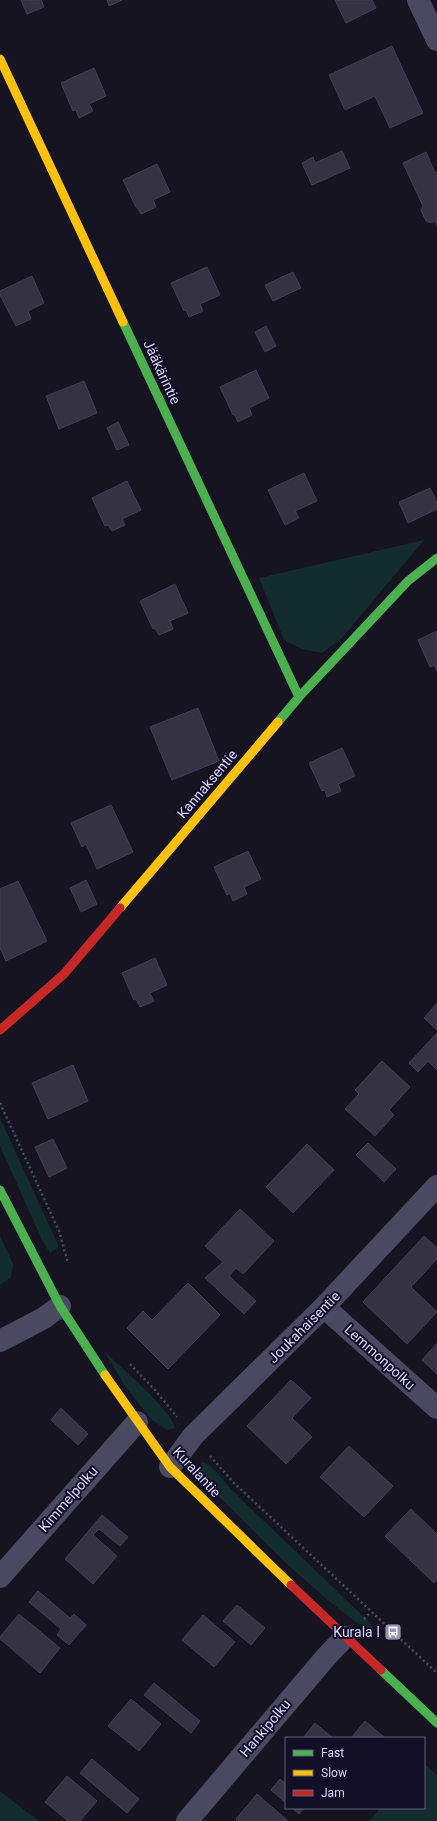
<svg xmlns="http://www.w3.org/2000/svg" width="437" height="1821" font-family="Roboto,sans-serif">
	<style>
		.green { fill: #132c2d }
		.building { fill: #343243; stroke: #433f54 }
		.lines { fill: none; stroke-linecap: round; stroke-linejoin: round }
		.path { stroke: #44505f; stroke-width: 2.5; stroke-dasharray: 2 3; stroke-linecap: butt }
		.street { stroke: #4a4962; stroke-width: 22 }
		.fast { stroke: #4caf50; stroke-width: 9 }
		.slow { stroke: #ffc107; stroke-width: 9 }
		.jam { stroke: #c62828; stroke-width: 9 }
		.labels { text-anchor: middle; stroke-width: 4; stroke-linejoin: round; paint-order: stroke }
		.street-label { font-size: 14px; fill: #d9d4ff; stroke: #130f26 }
		.poi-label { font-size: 14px; fill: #d9d4ff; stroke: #130f26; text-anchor: end }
	</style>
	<rect width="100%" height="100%" fill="#161421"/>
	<path class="green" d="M424,540L342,638L322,653L302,649L284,640L259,578Z
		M0,1118L59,1247L50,1253L42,1240L0,1146Z
		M0,1236L13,1264L11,1277L0,1285Z
		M104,1351C119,1366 172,1410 175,1428L167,1430L151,1419L125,1386Z
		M202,1462C214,1465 224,1482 233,1491C278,1535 324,1578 370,1623L374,1629L366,1630L330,1602L289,1566L203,1481L199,1470Z
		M424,1764L437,1775V1821H369L381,1808H424Z
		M0,1791L39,1821H0Z"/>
	<path class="building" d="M21,0H41L44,7L27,14Z
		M107,0H122L109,6Z
		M335,0H372L376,8L346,23Z
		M392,46L423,113L390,128L375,96L345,110L329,75Z
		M94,68L106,96L89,104L93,111L79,118L76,110L73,111L61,83Z
		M342,151L350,168L312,185L302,163L313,157L315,163Z
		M426,152L435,173L437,172V226L435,221L431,223L426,221L421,210L423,206L403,163Z
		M157,164L170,192L153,200L156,207L141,214L137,207H136L123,180Z
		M207,267L220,295L200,304L203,311L189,317L186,310L184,311L171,283Z
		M293,272L301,288L273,301L265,285Z
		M32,276L44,303L28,311L31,319L16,326L0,295V291Z
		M266,326L276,346L265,352L255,332Z
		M256,370L269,398L249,408L252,415L238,422L234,414L233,415L220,387Z
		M84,381L97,413L59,429L46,396Z
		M118,422L129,445L117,450L107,428Z
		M304,473L317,501L295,511L299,518L285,525L268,490Z
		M127,481L141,510L122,519L125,525L112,531L108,525L105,526L92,498Z
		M430,488L437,502V509L408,523L399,502Z
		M175,584L188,613L170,621L173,629L159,635L155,628L153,629L140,601Z
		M437,631V671L434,665L430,667L418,640Z
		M198,708L219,761L172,780L150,727Z
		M342,748L355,776L338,784L341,791L327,797L325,790L322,791L309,763Z
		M111,805L133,852L97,869L86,844L82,847L71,823Z
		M248,851L261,879L244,887L247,894L233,901L230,893L227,895L214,867Z
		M86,880L97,904L81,912L70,888Z
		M18,881L47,941L6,961L0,948V889Z
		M155,958L167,985L150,993L154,1001L140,1007L136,999L134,1000L122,973Z
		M437,1003V1030L424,1018Z
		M437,1033V1070L428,1061L418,1072L409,1063Z
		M382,1061L410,1087L389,1110L394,1115L375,1136L345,1109L359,1094L355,1090Z
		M73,1065L88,1101L48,1119L32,1083Z
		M53,1139L67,1168L49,1177L35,1147Z
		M368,1143L396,1169L384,1182L356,1155Z
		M307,1144L334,1170L293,1213L266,1187Z
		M240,1209L274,1241L243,1274L236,1268L229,1276L256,1301L244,1314L205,1278L223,1262L205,1246Z
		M424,1236L437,1248V1259L411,1287L437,1312L407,1344L363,1302Z
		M188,1283L220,1315L168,1369L127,1328L143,1311L152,1320Z
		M437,1343V1374L422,1360Z
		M291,1380L311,1398L292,1418L312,1437L286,1464L247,1426Z
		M61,1408L88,1434L78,1445L51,1420Z
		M349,1446L393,1486L364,1517L320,1477Z
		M411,1509L437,1534V1580L434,1583L385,1536Z
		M102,1515L128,1537L120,1546L99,1529L93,1535L117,1556L93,1584L65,1559Z
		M38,1591L70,1618L74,1614L86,1625L69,1645L57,1635L61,1629L29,1602Z
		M237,1605L265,1628L251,1645L223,1621Z
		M19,1614L60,1648L40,1673L0,1639V1637Z
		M203,1615L235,1642L214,1667L182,1640Z
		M154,1683L200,1721L191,1733L144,1695Z
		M131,1699L161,1724L139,1751L108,1726Z
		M365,1721L384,1737V1738L352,1737Z
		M315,1723L333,1738H303Z
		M92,1759L139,1799L127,1813L80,1773Z
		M67,1776L97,1801L80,1821H68L45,1802Z
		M280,1779L286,1784V1803L271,1790Z
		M257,1794L287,1820V1821H238L236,1819Z
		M292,1808H304L299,1814Z"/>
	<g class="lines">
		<path class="path" d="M0,1103L59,1231L68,1263
			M130,1364L155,1390L177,1417
			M210,1456L234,1483L437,1673
			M364,1619L371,1612"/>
		<path class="street" d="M418,0L437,40
			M324,1307L437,1408
			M0,1341L44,1318L60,1306
			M170,1467L193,1436L324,1307L437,1186
			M0,1577L137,1422
			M187,1821L326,1657L345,1637"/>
		<path class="fast" d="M123,322L299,697
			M278,722L299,697L408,581L437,558
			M0,1190L60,1306L105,1375
			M381,1670L437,1723"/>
		<path class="slow" d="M0,59L123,322
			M120,908L278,722
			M105,1375L170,1467L291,1585"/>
		<path class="jam" d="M0,1030L64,974L120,908
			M291,1585L381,1670"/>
	</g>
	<defs>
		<g id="bus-square" transform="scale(0.9)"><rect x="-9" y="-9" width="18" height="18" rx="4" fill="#9591b1" stroke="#130f26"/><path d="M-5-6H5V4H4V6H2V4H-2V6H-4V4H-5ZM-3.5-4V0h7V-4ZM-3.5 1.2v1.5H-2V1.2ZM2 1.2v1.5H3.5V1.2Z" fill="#fff"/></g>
	</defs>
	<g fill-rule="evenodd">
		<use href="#bus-square" x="393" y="1632"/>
	</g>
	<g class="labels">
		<g class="street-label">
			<text transform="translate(162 372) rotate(65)" y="5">Jääkärintie</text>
			<text transform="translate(207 784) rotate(-50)" y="5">Kannaksentie</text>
			<text transform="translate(304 1327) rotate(-45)" y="5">Joukahaisentie</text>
			<text transform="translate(380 1357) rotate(42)" y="5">Lemmonpolku</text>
			<text transform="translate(197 1472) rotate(47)" y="5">Kuralantie</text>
			<text transform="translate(68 1499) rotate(-49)" y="5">Kimmelpolku</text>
			<text transform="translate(265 1728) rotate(-50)" y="5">Hankipolku</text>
		</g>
		<g class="poi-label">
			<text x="380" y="1637">Kurala I</text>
		</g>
	</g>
	<rect x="285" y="1737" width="140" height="72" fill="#130f26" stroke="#625e7d"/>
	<rect x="293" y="1750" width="20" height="6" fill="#4caf50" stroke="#625e7d"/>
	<text x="321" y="1757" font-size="12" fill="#d9d4ff">Fast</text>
	<rect x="293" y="1770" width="20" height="6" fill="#ffc107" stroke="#625e7d"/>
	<text x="321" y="1777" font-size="12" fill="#d9d4ff">Slow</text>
	<rect x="293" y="1790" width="20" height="6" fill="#c62828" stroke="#625e7d"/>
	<text x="321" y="1797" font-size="12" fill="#d9d4ff">Jam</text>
</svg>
